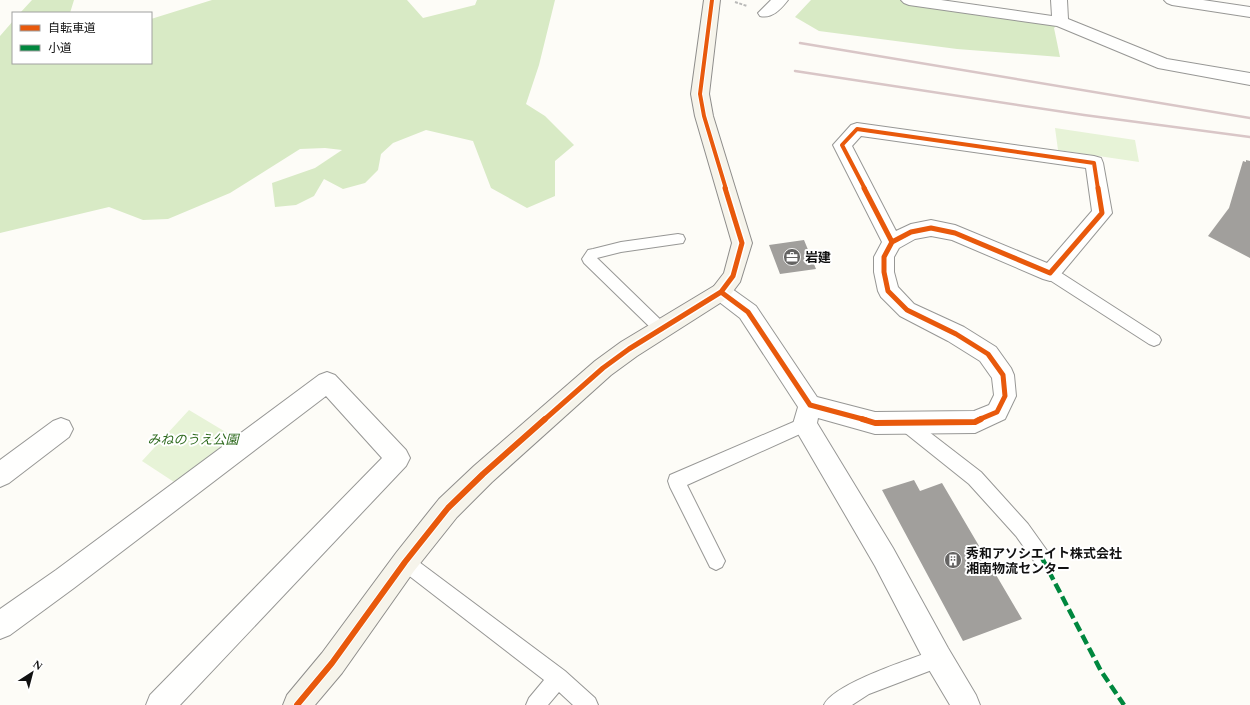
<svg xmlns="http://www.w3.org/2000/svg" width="1250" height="705" font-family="Spectral,'Noto Sans JP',serif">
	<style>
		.green { fill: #e7f3d7 }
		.forest { fill: #d8eac5 }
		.building { fill: #a19f9c }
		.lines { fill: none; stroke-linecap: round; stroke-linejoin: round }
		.lane-casing { stroke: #979795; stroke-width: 2 }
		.street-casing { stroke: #979795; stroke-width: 2 }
		.secondary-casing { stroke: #8e8d8b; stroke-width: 2 }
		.path { stroke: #b9b9b8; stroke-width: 2; stroke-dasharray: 3 1.5; stroke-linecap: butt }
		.lane { fill: #fffffe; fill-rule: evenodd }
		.street { fill: #fffffe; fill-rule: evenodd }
		.secondary { fill: #f6f4eb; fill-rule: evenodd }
		.rail { stroke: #d9c6c7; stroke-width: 2.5 }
		.quiet { stroke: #00873e; stroke-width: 4.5; stroke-dasharray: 10 4.5; stroke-linecap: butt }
		.cycleway-far2-casing { stroke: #fff; stroke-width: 6 }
		.cycleway-far1-casing { stroke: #fff; stroke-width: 8 }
		.cycleway-casing { stroke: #fff; stroke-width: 8 }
		.cycleway-far2 { stroke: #e8590c; stroke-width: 4 }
		.cycleway-far1 { stroke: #e8590c; stroke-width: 5 }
		.cycleway { stroke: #e8590c; stroke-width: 6 }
		.labels { text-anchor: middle; stroke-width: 4; stroke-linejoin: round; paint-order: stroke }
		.poi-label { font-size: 13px; font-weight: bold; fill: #111; stroke: #fff; text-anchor: start }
		.park-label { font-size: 13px; font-style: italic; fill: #2f6b1f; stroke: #fff }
	</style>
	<rect width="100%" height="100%" fill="#fdfcf7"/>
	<path class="green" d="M1055,128L1135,140L1139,162L1058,150Z
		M189,410L234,437L174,482L142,461Z"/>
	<path class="forest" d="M32,0H74L70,13H20Z
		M212,0H407L423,18L475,5L477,0H555L539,65L526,104L545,116L574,145L555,161V196L527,208L491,188L473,141L426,130L393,143L381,154L378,170L365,183L343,189L324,179L314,196L296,205L275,207L272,183L315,168L342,150L325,148L300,149L230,193L168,219L143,220L109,207L0,233V36L13,21V63H151V19Z
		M811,0H909L1060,22L1054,28L1060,57L957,49L819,31L795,17Z"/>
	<path class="building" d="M1246,160L1250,161V258L1208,236L1229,208L1243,161L1246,162Z
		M804,240L816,269L780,274L769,245Z
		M914,480L920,491L942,483L1022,619L963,641L882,490Z"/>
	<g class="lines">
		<g class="lane-casing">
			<path id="lane" d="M678,234L683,235L685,239L683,243L621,252L597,258L666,325L668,329L666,333L661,335L656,333L584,263L582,259L588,250L593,249L621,242Z
				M1050,267L1055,269L1159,336L1161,340L1159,344L1154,346L1149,344L1045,277L1043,273L1045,269Z
				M905,416L911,418L981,472L1028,524L1048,552L1051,558L1048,564L1042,567L1036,564L1016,536L969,484L899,428L897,423L899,418Z
				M805,417L811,419L813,424L811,429L687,485L725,561L722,567L716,570L710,567L670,487L668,481L670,475Z
				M405,553L411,556L565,671L595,698L598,705H573L559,692L548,705H526L529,698L544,680L399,568L396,562L399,556Z
				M938,649L945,651L947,658L945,665L869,694L852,705H824C834,683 914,658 938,649Z"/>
		</g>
		<g class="street-casing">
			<path id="street" d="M771,0H788C781,9 772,19 760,16L758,13Z
				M901,0H941L1052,16L1051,0H1067L1068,19L1167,59L1250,73V85L1158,68L1057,26L909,5L904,3Z
				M1164,0H1203L1250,7V17L1172,5L1167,3Z
				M857,123L1094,156L1101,158L1103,163L1112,213L1057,279L1050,281L1043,279L952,240L931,236L915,239L899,248L894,257V272L898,287L914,304L964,327L996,347L1011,368L1014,375L1016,396L1005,419L975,433L875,434L818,418L817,423L893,548L948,648L976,695L980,705H950L928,668L875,566L797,432L793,424L798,407L740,318L714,298L711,292L714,286L721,283L728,286L756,306L817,397L875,412L974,411L989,405L994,395L992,378L980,361L948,341L900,316L881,297L878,291L874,272V257L882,242L833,145L851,125ZM861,136L1086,168L1092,211L1047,263L955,225L931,220L911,224L896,231L852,146Z
				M327,372L335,375L406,450L410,458L406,466L180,705H146L150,695L382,458L326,396L74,588L10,635L0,639V609L56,570L319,375Z
				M61,418L69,421L73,429L69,437L9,483L0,487V460L53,421Z"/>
		</g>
		<g class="secondary-casing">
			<path id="secondary" d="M704,0H720L709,94L713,116L752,243L740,282L728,298L637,356L611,375L492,482L457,517L414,571L342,673L315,705H283L287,695L322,653L396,553L439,499L474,466L595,361L621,342L714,286L724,273L732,243L695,116L691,94Z"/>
		</g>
		<path class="path" d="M735,2L747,6"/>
		<use href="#lane" class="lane"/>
		<use href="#street" class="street"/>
		<use href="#secondary" class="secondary"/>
		<path class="rail" d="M800,43L1250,118
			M795,71L1084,115L1250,137"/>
		<path class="quiet" d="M1042,558L1101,671L1124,705"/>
		<g class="cycleway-far2-casing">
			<path id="cycleway-far2" d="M712,0L700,94L704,116L726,189
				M865,189L842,145L857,129L1094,163L1098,189"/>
		</g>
		<g class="cycleway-far1-casing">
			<path id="cycleway-far1" d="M864,188L892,242
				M892,242L884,257V272L888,291L907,310L956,334L988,354L1003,375L1005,396L997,412L978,420
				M892,242L911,232L931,228L955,233L1050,273L1102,213L1098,188
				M721,292L748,312L810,405L866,420
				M544,420L603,368L629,349L721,292L733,276L742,243L725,188"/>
		</g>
		<g class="cycleway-casing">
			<path id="cycleway" d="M862,419L875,423L975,422L981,419
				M297,705L332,663L405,562L448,508L483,474L545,419"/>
		</g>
		<use href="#cycleway-far2" class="cycleway-far2"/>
		<use href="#cycleway-far1" class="cycleway-far1"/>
		<use href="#cycleway" class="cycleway"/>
	</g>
	<defs>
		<g id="office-disc" transform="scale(0.9)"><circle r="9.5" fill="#646362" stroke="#fff"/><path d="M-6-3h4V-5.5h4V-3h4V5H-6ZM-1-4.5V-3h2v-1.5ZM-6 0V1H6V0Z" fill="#fff"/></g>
		<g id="building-disc" transform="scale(0.9)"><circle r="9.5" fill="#646362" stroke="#fff"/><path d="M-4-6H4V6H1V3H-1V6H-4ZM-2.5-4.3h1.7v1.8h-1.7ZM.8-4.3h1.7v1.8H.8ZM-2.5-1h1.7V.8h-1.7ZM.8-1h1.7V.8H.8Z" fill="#fff"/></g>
	</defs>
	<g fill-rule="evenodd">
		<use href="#office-disc" x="792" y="257"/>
		<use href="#building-disc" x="953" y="560"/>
	</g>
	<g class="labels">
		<g class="poi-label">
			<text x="805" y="262">岩建</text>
			<text x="966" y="558">秀和アソシエイト株式会社<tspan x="966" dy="15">湘南物流センター</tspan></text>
		</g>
		<g class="park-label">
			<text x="193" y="444">みねのうえ公園</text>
		</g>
	</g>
	<rect x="12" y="12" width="140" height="52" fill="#ffffff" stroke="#a0a0a0"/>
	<rect x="20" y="25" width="20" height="6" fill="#e8590c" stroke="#a0a0a0"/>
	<text x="48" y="32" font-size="12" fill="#111111">自転車道</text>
	<rect x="20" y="45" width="20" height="6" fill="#00873e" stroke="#a0a0a0"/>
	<text x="48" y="52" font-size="12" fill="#111111">小道</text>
	<g transform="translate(32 673) rotate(36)" stroke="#ffffff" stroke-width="3" paint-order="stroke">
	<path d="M0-3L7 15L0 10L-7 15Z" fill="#111111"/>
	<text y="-6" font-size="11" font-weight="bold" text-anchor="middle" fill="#111111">N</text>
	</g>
</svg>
